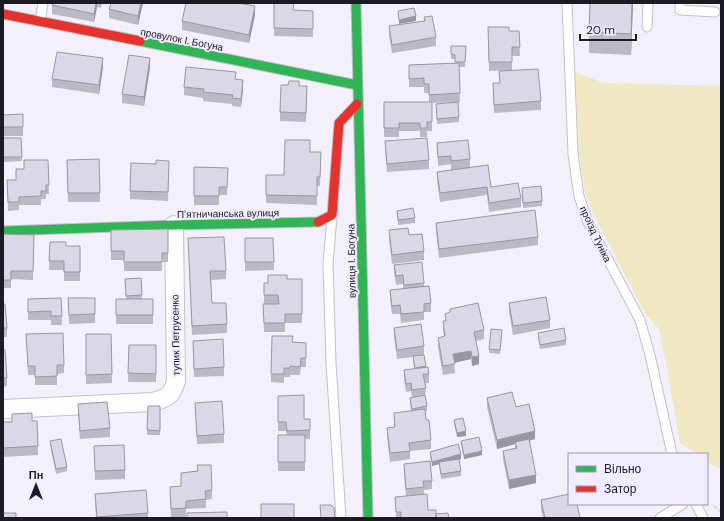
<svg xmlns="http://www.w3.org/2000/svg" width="724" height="521" font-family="'DM Sans',sans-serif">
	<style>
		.green { fill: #efe8c3 }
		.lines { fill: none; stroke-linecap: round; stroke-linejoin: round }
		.lane-casing { stroke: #c3c1ca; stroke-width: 11 }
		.street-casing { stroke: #c3c1ca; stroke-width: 20 }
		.fast-casing { stroke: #c3c1ca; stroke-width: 11 }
		.jam-casing { stroke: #c3c1ca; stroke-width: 11 }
		.path { stroke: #d9d7db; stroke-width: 2.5; stroke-dasharray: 4 2; stroke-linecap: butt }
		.lane { stroke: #fdfdfe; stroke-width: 9 }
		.street { stroke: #fdfdfe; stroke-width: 18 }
		.fast { stroke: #30b455; stroke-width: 9 }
		.jam { stroke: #e5322d; stroke-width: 9 }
		.wall { fill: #bcb9c6 }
		.shaded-wall { fill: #9996a1 }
		.building { fill: #dbd7e6; stroke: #9996a1 }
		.labels { text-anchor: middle; stroke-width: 4; stroke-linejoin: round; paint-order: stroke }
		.street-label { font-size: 10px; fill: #1c1a22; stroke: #f1ecff }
	</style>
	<rect width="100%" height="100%" fill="#f3f0fb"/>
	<path class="green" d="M575,72L604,83L721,86V470L707,461V454H697L680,443L669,379L659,329L646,315L595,217L585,193L579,153Z"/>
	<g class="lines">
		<g class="lane-casing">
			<path id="lane" d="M567,3L573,154L579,196L588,222L640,320L650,355L672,454
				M680,3V10L715,12
				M40,21L43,3
				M647,27L648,3
				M332,217L328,263L331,363L341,518
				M696,504L703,518
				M660,518L683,504"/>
		</g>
		<g class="street-casing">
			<path id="street" d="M3,409L153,402C167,398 172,396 176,381L174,225"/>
		</g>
		<g class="fast-casing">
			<path id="fast" d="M356,3L368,518
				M140,41L357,85
				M3,231L174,225L318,222"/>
		</g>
		<g class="jam-casing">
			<path id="jam" d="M3,14L140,41
				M318,222L332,215L339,123L357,104"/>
		</g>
		<path class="path" d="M714,506L721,512"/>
		<use href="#lane" class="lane"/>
		<use href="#street" class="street"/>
		<use href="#fast" class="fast"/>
		<use href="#jam" class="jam"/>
	</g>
	<path class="wall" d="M52,3H102L101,8L97,7L94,22L52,14Z
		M111,3H143L138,25L109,18V9Z
		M274,3L294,10L313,11V37L274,36Z
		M633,3L631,55L589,53V32Z
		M255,15L249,43L182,30V21Z
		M424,17L436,37V46L392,53L389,35V26L424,21Z
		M488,27L509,31H519L520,56H512V70L489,71Z
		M451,46H466L465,67H459L460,102L432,103V131H427V137H420V131H399V137H384V102H429V93H424V87H409V65L455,63V59H451Z
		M103,67L99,94L52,87V79Z
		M150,67L144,106L122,103V94Z
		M499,71L541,101V110L494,113L493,83H499Z
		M236,79L243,89L241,107L232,106V104L203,101V98L184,95V87Z
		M299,86L307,95L306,122L280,121V112Z
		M436,104L459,117V122L437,124Z
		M23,114V136H3V115Z
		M3,138H21L22,161L3,162Z
		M385,141L429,160V169L387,172L385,149Z
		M437,143L470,159V167L491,187L521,198V207L489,212L487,195L440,202L437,180V172L451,170V164L438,166Z
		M310,152H321L320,186H317V205L266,203V175H284Z
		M99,159L100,202H68L67,160Z
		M48,160L49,194H46V199H41V205H19V210L8,211L7,180H16L24,169Z
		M194,167L228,168L227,195H219V205H194Z
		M169,170L168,201L130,199V191Z
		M522,188L542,201V206L523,208Z
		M397,211L415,218V223L398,225Z
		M436,223L538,237V245L439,258L436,231Z
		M168,229V262H162V271H124V260H111V230Z
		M389,230L409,235L424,251V260L392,264L389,239Z
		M3,234L34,235L33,280L11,279V288H3Z
		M188,238L226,271V279L211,280L212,303L227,324V333L192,335Z
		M245,238H273L274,270L245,271Z
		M50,242L66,246H80V281H64V270H49Z
		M394,265L424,283V286L431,303V312H424V320L401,323L400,314H392L390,299V290L403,289V284L396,285L394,273Z
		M141,278L142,299H153V324H116V299H126L125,279Z
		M287,279H302V323H285V332H264L263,304H264V283H268Z
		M61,298L62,325H51V320H28V299Z
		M68,298H95V323L69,324Z
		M509,303L550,320V328L513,335L509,312Z
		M3,304L7,328V337H3Z
		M450,309L484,330V339L476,341L479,364L472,366L471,359L454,363L455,373L443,375L438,347V338L444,337L443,330V321H445V314L450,312Z
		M394,328L424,346V355L426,367L429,374V383H425L426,388L425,396L427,406V411H425L426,420L431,440V449L410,451V459L390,462L387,437V428L394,427V413L411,411L410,402V398H412L411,391L406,392L404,379V370L414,369L413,357L397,359L394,337Z
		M538,333L566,340V345L540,349L538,337Z
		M26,334L64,365V373L57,374V385H35V375H28Z
		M86,334H111L112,383L86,384Z
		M502,335L500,354L489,353V349Z
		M193,341L224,367V376L194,377Z
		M293,342L306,343V367H301L300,375H290V377H284V383L271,382V374Z
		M129,345H156V382H128Z
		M3,350L7,378V386L3,387Z
		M278,396L304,419L310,430V439H305V471H278V435H287L286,431H278Z
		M487,398L516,407L535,439L529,441L536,483L509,489L503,459V451L515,448V444L497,449L487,407Z
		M195,403L224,434V443L197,444Z
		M78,404L110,428V437L80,439L78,413Z
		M148,406H160V435H147Z
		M454,420L466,436L457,437L454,424Z
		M32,421L38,446V455L3,457V422Z
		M50,441L67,467V471L56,474L50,445Z
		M461,441L482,455L464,459L461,445Z
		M94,446L125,470V479L95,480Z
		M430,452L461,459H458L461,471V476L441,479L439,464L432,466L430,456Z
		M404,464L432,481V489L424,490V495L428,510L436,514L449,518H396L395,497L406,496L404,473Z
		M197,465L212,490V499L206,500V508L186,509V517L171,518L170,487H181V473L197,471Z
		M95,494L148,513V518H96L95,503Z
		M541,500L580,518H543L541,509Z"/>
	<path class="shaded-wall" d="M96,3H97V7L94,22V14Z
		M141,3H143L138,25V16Z
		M632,3H633L631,55V34Z
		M255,6V15L249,43V35Z
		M416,16V21L399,24V20Z
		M103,58V67L99,94V85Z
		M150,58V67L144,106V97Z
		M243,80V89L241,107V99Z
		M4,83V92L3,102V93Z
		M471,351V359L453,363V354Z
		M479,356V364L472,366V357Z
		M466,431V436L457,437V433Z
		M535,431V439L516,444L515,442V444L497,449V440Z
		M482,451V455L464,459V455Z
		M461,454V459L432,466V462Z
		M536,475V483L509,489V480Z"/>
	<path class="building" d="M52,3H96L94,14L52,5Z
		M111,3H141L138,16L109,9Z
		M186,3H238L255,6L249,35L182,21Z
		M274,3H294L293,10L313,11V29L274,28Z
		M590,3H632L631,34L589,32Z
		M414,8L416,16L399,20L398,11Z
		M432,16L436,37L392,45L389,26L425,21L424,17Z
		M488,27H509V31H519L520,47H512V62H489Z
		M451,46H466L465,62H455V55L451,54Z
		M57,52L103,58L99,85L52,79Z
		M129,55L150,58L144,97L122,94Z
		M459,63L460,93L429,95V84H424V78L409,79V65Z
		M186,67L236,72L235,79L243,80L241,99L232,98L233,95L203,92L204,89L184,87Z
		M538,69L541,101L494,105L493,83H500L499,71Z
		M289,81H299V86H307L306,113L280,112L281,85H288Z
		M384,102H432V122H427V128H420V123H399V128H384Z
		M458,102L459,117L437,119L436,104Z
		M23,114V127H3V115Z
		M3,138H21L22,157H3Z
		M427,138L429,160L387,164L385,141Z
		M285,140H310V152H321L320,177H317V196L266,195V175H284Z
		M468,140L470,159L451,161V156L438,157L437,143Z
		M99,159L100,193H68L67,160Z
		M24,160H48L49,185H46V191H41V196L19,197V202H8L7,180H16V169H24Z
		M156,160L169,161L168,192L130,191L131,163L156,164Z
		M488,165L491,187L518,183L521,198L489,203L487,187L440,193L437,172Z
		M194,167L228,168L227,187H219V196H194Z
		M541,186L542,201L523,203L522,188Z
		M413,208L415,218L398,220L397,211Z
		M535,210L538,237L439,249L436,223Z
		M408,228L409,235L422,234L424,251L392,255L389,230Z
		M168,229V253H162V262H124V251H111V230Z
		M3,234L34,235L33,271H11V280H3Z
		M224,237L226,271H210L212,303H226L227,324L192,326L188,238Z
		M245,238H273L274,262H245Z
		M50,242H66V246H80V272H64V261H49Z
		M422,262L424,283L404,285L403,275L396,276L394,265Z
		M268,275H287V279H302V314H285V323H264L263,304H279L278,295H264V283H268Z
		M141,278L142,295L126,296L125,279Z
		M429,286L431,303L424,304V312L401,314L400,305L392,306L390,290Z
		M546,297L550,320L513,326L509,303Z
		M61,298L62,316H51V311L28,312V299Z
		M68,298H95V314L69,315Z
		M116,299H153V315H116Z
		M478,303L484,330L474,332L479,356L472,357L471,351L453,354L455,364L443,366L438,338L445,336L443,321H446L445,314L450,312V309Z
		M3,304H5L7,328H3Z
		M421,324L424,346L397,350L394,328Z
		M564,328L566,340L540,345L538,333Z
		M491,329L502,330L500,350L489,349Z
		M63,333L64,365H57V376L35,377V366H28L26,334Z
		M86,334H111L112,374L86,375Z
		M272,336H293L292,342L306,343V358H301L300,367L290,366V368H284V374H271Z
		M223,339L224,367L194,369L193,341Z
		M129,345H156V374L128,373Z
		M3,350H5L7,378H3Z
		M424,355L426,366L415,368L413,356Z
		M428,367L429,374H423L426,388L412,390L411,383L406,384L404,370Z
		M512,392L516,407L529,404L535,431L497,440L487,398Z
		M304,395V419H310V430L287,431L286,422H278V396Z
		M425,395L427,406L412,409L410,398Z
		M222,401L224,434L197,436L195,403Z
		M107,402L110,428L80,431L78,404Z
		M148,406H160V431L147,430Z
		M425,409L426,420H429L431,440L409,443L410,451L390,453L387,428L395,427L394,413Z
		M32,413V421H37L38,446L3,448V422H12V414Z
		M463,418L466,431L457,433L454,420Z
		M278,435H305V462H278Z
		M479,437L482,451L464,455L461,441Z
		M61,439L67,467L56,469L50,441Z
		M529,439L536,475L509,480L503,451L517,448L515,442Z
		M458,444L461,454L432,462L430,452Z
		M124,445L125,470L95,471L94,446Z
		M459,459L461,471L441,474L439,462Z
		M430,461L432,481H423L424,487L406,489L404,464Z
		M197,465H211L212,490L205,491L206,499L186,501V508L171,509L170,487L181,486V473L198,471Z
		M146,490L148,513L97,517L95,494Z
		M427,494L428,510H436V518H401V512H396L395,497Z
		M569,494V504H577L580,518H545L541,500Z
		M261,504H294V518H261Z
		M320,505H331L334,508L335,518H321Z
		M227,512V518H187V513Z
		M3,513H16V518H3Z
		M448,513L449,518H436V514Z"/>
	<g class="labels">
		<g class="street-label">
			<text transform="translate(182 39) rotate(11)" y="4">провулок І. Богуна</text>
			<text transform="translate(228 213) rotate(-1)" y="4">Пʼятничанська вулиця</text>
			<text transform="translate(596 234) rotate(65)" y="4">проїзд Туніка</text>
			<text transform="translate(351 261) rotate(-91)" y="4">вулиця І. Богуна</text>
			<text transform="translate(175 335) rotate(-91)" y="4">тупик Петрусенко</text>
		</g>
	</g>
	<rect width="724" height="521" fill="none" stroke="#1c1a22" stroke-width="8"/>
	<rect x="568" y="453" width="140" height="52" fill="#f1ecff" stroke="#9c98a7"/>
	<rect x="576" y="466" width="20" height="6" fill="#30b455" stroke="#9c98a7"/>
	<text x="604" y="473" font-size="12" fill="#1c1a22">Вільно</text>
	<rect x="576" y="486" width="20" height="6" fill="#e5322d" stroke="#9c98a7"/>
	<text x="604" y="493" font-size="12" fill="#1c1a22">Затор</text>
	<g transform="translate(36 485)" stroke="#f1ecff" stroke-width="3" paint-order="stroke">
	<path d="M0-3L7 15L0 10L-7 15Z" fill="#1c1a22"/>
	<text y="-6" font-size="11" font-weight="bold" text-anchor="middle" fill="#1c1a22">Пн</text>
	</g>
	<path d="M580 34v6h56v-6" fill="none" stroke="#1c1a22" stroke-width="2"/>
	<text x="586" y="34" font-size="12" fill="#1c1a22" stroke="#f1ecff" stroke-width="3" paint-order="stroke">20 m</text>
</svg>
